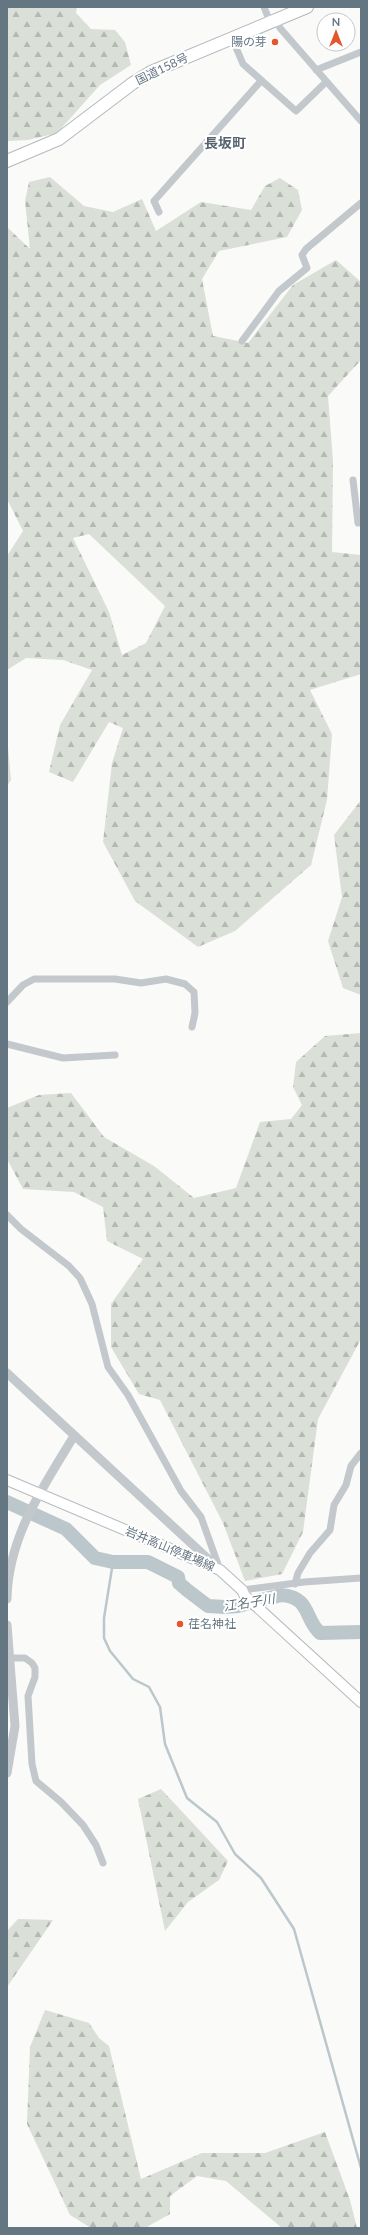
<svg xmlns="http://www.w3.org/2000/svg" width="368" height="2235" font-family="Lato,'Noto Sans JP',sans-serif">
	<style>
		.forest { fill: url(#forest-firs); fill-rule: evenodd }
		.lines { fill: none; stroke-linecap: round; stroke-linejoin: round }
		.stream { stroke: #bbc7cb; stroke-width: 2.5 }
		.river { stroke: #bbc7cb; stroke-width: 14 }
		.secondary-casing { stroke: #b3babf; stroke-width: 12 }
		.trunk-casing { stroke: #b4b9bd; stroke-width: 14 }
		.minor { stroke: #c3c8cc; stroke-width: 7 }
		.tertiary { stroke: #c3c8cc; stroke-width: 9 }
		.secondary { stroke: #fff; stroke-width: 10 }
		.trunk { stroke: #fff; stroke-width: 12 }
		.poi-dot { fill: #e4572e; stroke: #fff; stroke-width: 1.5 }
		.labels { text-anchor: middle; stroke-width: 4; stroke-linejoin: round; paint-order: stroke }
		.poi-label { font-size: 12px; fill: #657683; stroke: #fff; text-anchor: end }
		.street-label { font-size: 12px; fill: #657683; stroke: #fff }
		.water-label { font-size: 13px; font-style: italic; fill: #60757c; stroke: #fff }
		.quarter-label { font-size: 14px; font-weight: bold; fill: #57646e; stroke: #fff }
	</style>
	<defs>
		<pattern id="forest-firs" width="22" height="20" patternUnits="userSpaceOnUse"><rect width="22" height="20" fill="#dadfd7"/><path d="M5 1l3.5 6h-7zM16 11l3.5 6h-7z" fill="#b4b9b4"/></pattern>
	</defs>
	<rect width="100%" height="100%" fill="#fafaf8"/>
	<path class="forest" d="M7,7H77L76,13L91,29L115,30L125,42L131,65L100,85L57,133L28,140L7,141Z
		M50,177L84,206L113,212L142,199L156,231L201,202L251,210L265,186L280,178L298,190L302,210L287,237L219,251L202,279L213,336L248,343L293,285L336,260L361,282V360L328,396L333,461L332,552L361,555V674L310,690L332,734L327,800L311,865L235,931L198,947L135,901L103,842L112,763L123,728L109,722L73,782L49,772L60,725L92,670L63,660L26,658L7,670V556L23,531L7,499V227L30,249L25,201L29,182ZM89,534L165,606L146,643L122,655L109,612L73,538Z
		M7,736L11,780L7,786Z
		M361,800V995L343,988L328,941L342,897L334,835Z
		M361,1033V1339L318,1419L303,1532L282,1574L245,1581L223,1523L160,1400L139,1394L111,1347V1304L143,1259L107,1241L103,1207L74,1192L23,1189L7,1159V1108L39,1095L71,1093L104,1137L154,1166L194,1198L236,1188L260,1122L291,1119L302,1105L293,1087L296,1062L325,1036Z
		M161,1789L228,1861L219,1880L188,1902L165,1931L138,1799Z
		M18,1919L53,1920L7,1987V1931Z
		M45,2010L89,2023L99,2038L109,2046L141,2179L202,2153H265L325,2132L350,2200L357,2228H282L226,2181L197,2176L170,2196V2214L145,2228H91L70,2215L27,2124L30,2047Z"/>
	<g class="lines">
		<path class="stream" d="M113,1562L104,1618V1638L110,1651L133,1679L149,1687L160,1707L165,1744L187,1798L217,1822L235,1854L261,1878L294,1929L361,2168"/>
		<path class="river" d="M7,1502L66,1529L95,1558L113,1562H148L178,1577L179,1583L187,1590L208,1606L225,1607L238,1606L281,1595C311,1597 304,1619 320,1633L361,1632"/>
		<g class="secondary-casing">
			<path id="secondary" d="M7,1480L220,1570L242,1590L245,1596L361,1702"/>
		</g>
		<g class="trunk-casing">
			<path id="trunk" d="M7,161L59,139L133,83L151,72L307,7"/>
		</g>
		<path class="minor" d="M264,7L270,22
			M276,20L280,28L361,121
			M232,38L243,64L296,111L326,82
			M316,70L361,52
			M159,212L154,201L261,81
			M242,341L279,291L307,268L302,255L306,249L361,203
			M353,480L358,523H361
			M7,1002L23,985L34,979H115L141,983L166,979L185,984L194,992L195,1013L192,1027
			M7,1044L63,1058L115,1055
			M7,1215L21,1229L69,1266L80,1278L92,1304L108,1367L128,1395L181,1491L201,1517L220,1570
			M295,1584L298,1573L310,1553L330,1530L334,1505L346,1485L351,1466L361,1453
			M242,1590L304,1582L361,1578
			M11,1658H25L32,1663L35,1668V1677L28,1696L32,1764L36,1781L61,1802L83,1825L96,1845L103,1863"/>
		<path class="tertiary" d="M7,1373L220,1570
			M7,1599C8,1537 43,1487 74,1436
			M7,1625L15,1726L7,1773"/>
		<use href="#secondary" class="secondary"/>
		<use href="#trunk" class="trunk"/>
	</g>
	<g class="poi-dot">
		<circle cx="275" cy="42" r="4"/>
		<circle cx="180" cy="1624" r="4"/>
	</g>
	<g class="labels">
		<g class="poi-label">
			<text x="267" y="46">陽の芽</text>
			<text x="188" y="1628" text-anchor="start">荏名神社</text>
		</g>
		<g class="street-label">
			<text transform="translate(162 69) rotate(-26)" y="4">国道158号</text>
			<text transform="translate(170 1549) rotate(23)" y="4">岩井高山停車場線</text>
		</g>
		<g class="water-label">
			<text transform="translate(249 1602) rotate(-9)" y="5">江名子川</text>
		</g>
		<g class="quarter-label">
			<text x="225" y="148">長坂町</text>
		</g>
	</g>
	<rect width="368" height="2235" fill="none" stroke="#657683" stroke-width="16"/>
	<g transform="translate(336 32)"><circle r="19" fill="#ffffff" stroke="#c1c8cd"/>
	<path d="M0-3L7 15L0 10L-7 15Z" fill="#e4572e"/>
	<text y="-6" font-size="11" font-weight="bold" text-anchor="middle" fill="#657683">N</text>
	</g>
</svg>
